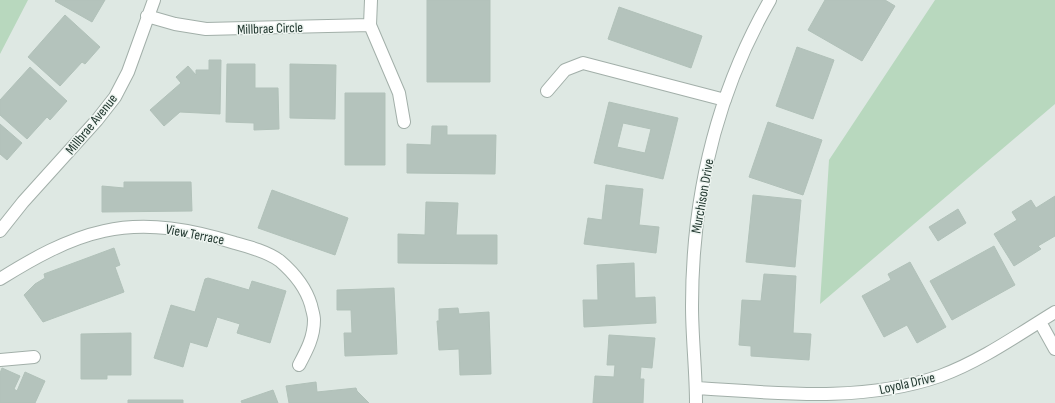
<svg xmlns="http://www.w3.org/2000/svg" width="1055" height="403" font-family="'Sofia Sans Condensed',sans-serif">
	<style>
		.green { fill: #b8d8be }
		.building { fill: #b4c3bc; stroke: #b1c1b9; fill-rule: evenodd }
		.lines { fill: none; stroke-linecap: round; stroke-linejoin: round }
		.minor-casing { stroke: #a2afa9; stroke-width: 14 }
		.minor { stroke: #fff; stroke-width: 12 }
		.labels { text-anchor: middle; stroke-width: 3; stroke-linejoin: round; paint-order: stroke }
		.street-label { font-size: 14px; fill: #21372f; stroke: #eef5f1 }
	</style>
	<rect width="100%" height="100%" fill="#dee8e3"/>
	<path class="green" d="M0,0H28L0,54Z
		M935,0H1055V104L820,304L829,160Z"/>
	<path class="building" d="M56,0H105L92,22L55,1Z
		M427,0H490V82H427Z
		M825,0H885L895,6L862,61L808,30Z
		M619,7L702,36L691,68L608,39Z
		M65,15L100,47L85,64L82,62L60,86L28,57Z
		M797,47L834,60L813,119L776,106Z
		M209,60H221L220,114L180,112L164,126L150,110L181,83L176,77L188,66L196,75V70H209Z
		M227,64H255V88H278L279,129L254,130V123L226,122Z
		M290,64L336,65L335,119L290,118Z
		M30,67L67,101L50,120L47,117L27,139L0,115V100Z
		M345,93H385V165H345Z
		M609,102L678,118L663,179L594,163ZM623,123L651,129L645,153L617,147Z
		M768,122L822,140L803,195L749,177Z
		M0,124L22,143L7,160L0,154Z
		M432,126H447V135H496L495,174L407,173V144L431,145Z
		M124,182H191L192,211L102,212V186L124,188Z
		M606,185L643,189L639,225L659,227L656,253L584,244L588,218L602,220Z
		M272,190L348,218L335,255L258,228Z
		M753,195L801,200L795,267L746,262Z
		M1055,196V236L1038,246L1041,249L1014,266L994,234L1017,220L1012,212L1031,200L1036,208Z
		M426,202L458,203L456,235H497V264L398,263V234L425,235Z
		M958,209L966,223L938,241L929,227Z
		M994,246L1015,285L952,320L930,281Z
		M114,248L120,265L115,267L124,292L43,322L24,295L35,284L45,278L44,274Z
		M910,262L946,327L917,343L907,325L884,337L862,296L891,280L888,274Z
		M634,263L635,298L655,297L656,323L584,327L583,300H598L597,265Z
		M764,274L796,276L793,333L811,334L809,360L751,356V346L739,345L742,300L761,301Z
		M208,278L249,290L252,281L286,291L270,343L237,333L240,324L217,317L207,347L190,342L183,367L154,358L171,305L195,312L205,279Z
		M394,288L397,354L345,356L344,333H352L351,310H337V290Z
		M458,308L459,314L489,312L491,374L460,375L459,349L439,350L437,321H439V309Z
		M131,333V375H107V379H81V334Z
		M609,335L655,338L652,368L641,367L640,379H644L643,403H593L595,376L614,377L615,365H607Z
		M2,368L20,376L14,389L17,391L25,372L45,381L35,403H0V373Z
		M316,382L317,392L356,388L357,391L369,403H289L286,386Z
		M273,390L278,403H242L241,401Z
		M128,400H183V403H128Z"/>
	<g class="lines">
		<g class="minor-casing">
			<path id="minor" d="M147,16L175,24L206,29L370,25L371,0
				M370,25L399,93L404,122
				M547,91L565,70L583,63L725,100
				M0,231L23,202L97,120L115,97L128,72L154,0
				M0,279C32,259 67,239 104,231C148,221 193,230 235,243C250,247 268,252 280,261C294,273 306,288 311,305C312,310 314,315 314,320C314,337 307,350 299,365
				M1040,322L1055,349
				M0,360L34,357
				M696,388C777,393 862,403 940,376C981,361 1019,334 1055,312
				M696,403C696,371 692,338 692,306C692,198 716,94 770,0"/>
		</g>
		<use href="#minor" class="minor"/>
	</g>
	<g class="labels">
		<g class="street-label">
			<text transform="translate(270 28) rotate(-2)" y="5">Millbrae Circle</text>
			<text transform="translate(91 124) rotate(-51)" y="5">Millbrae Avenue</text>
			<text transform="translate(702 196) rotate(-80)" y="5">Murchison Drive</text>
			<text transform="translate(195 234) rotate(11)" y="5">View Terrace</text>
			<text transform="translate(907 383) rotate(-13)" y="5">Loyola Drive</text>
		</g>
	</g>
</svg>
